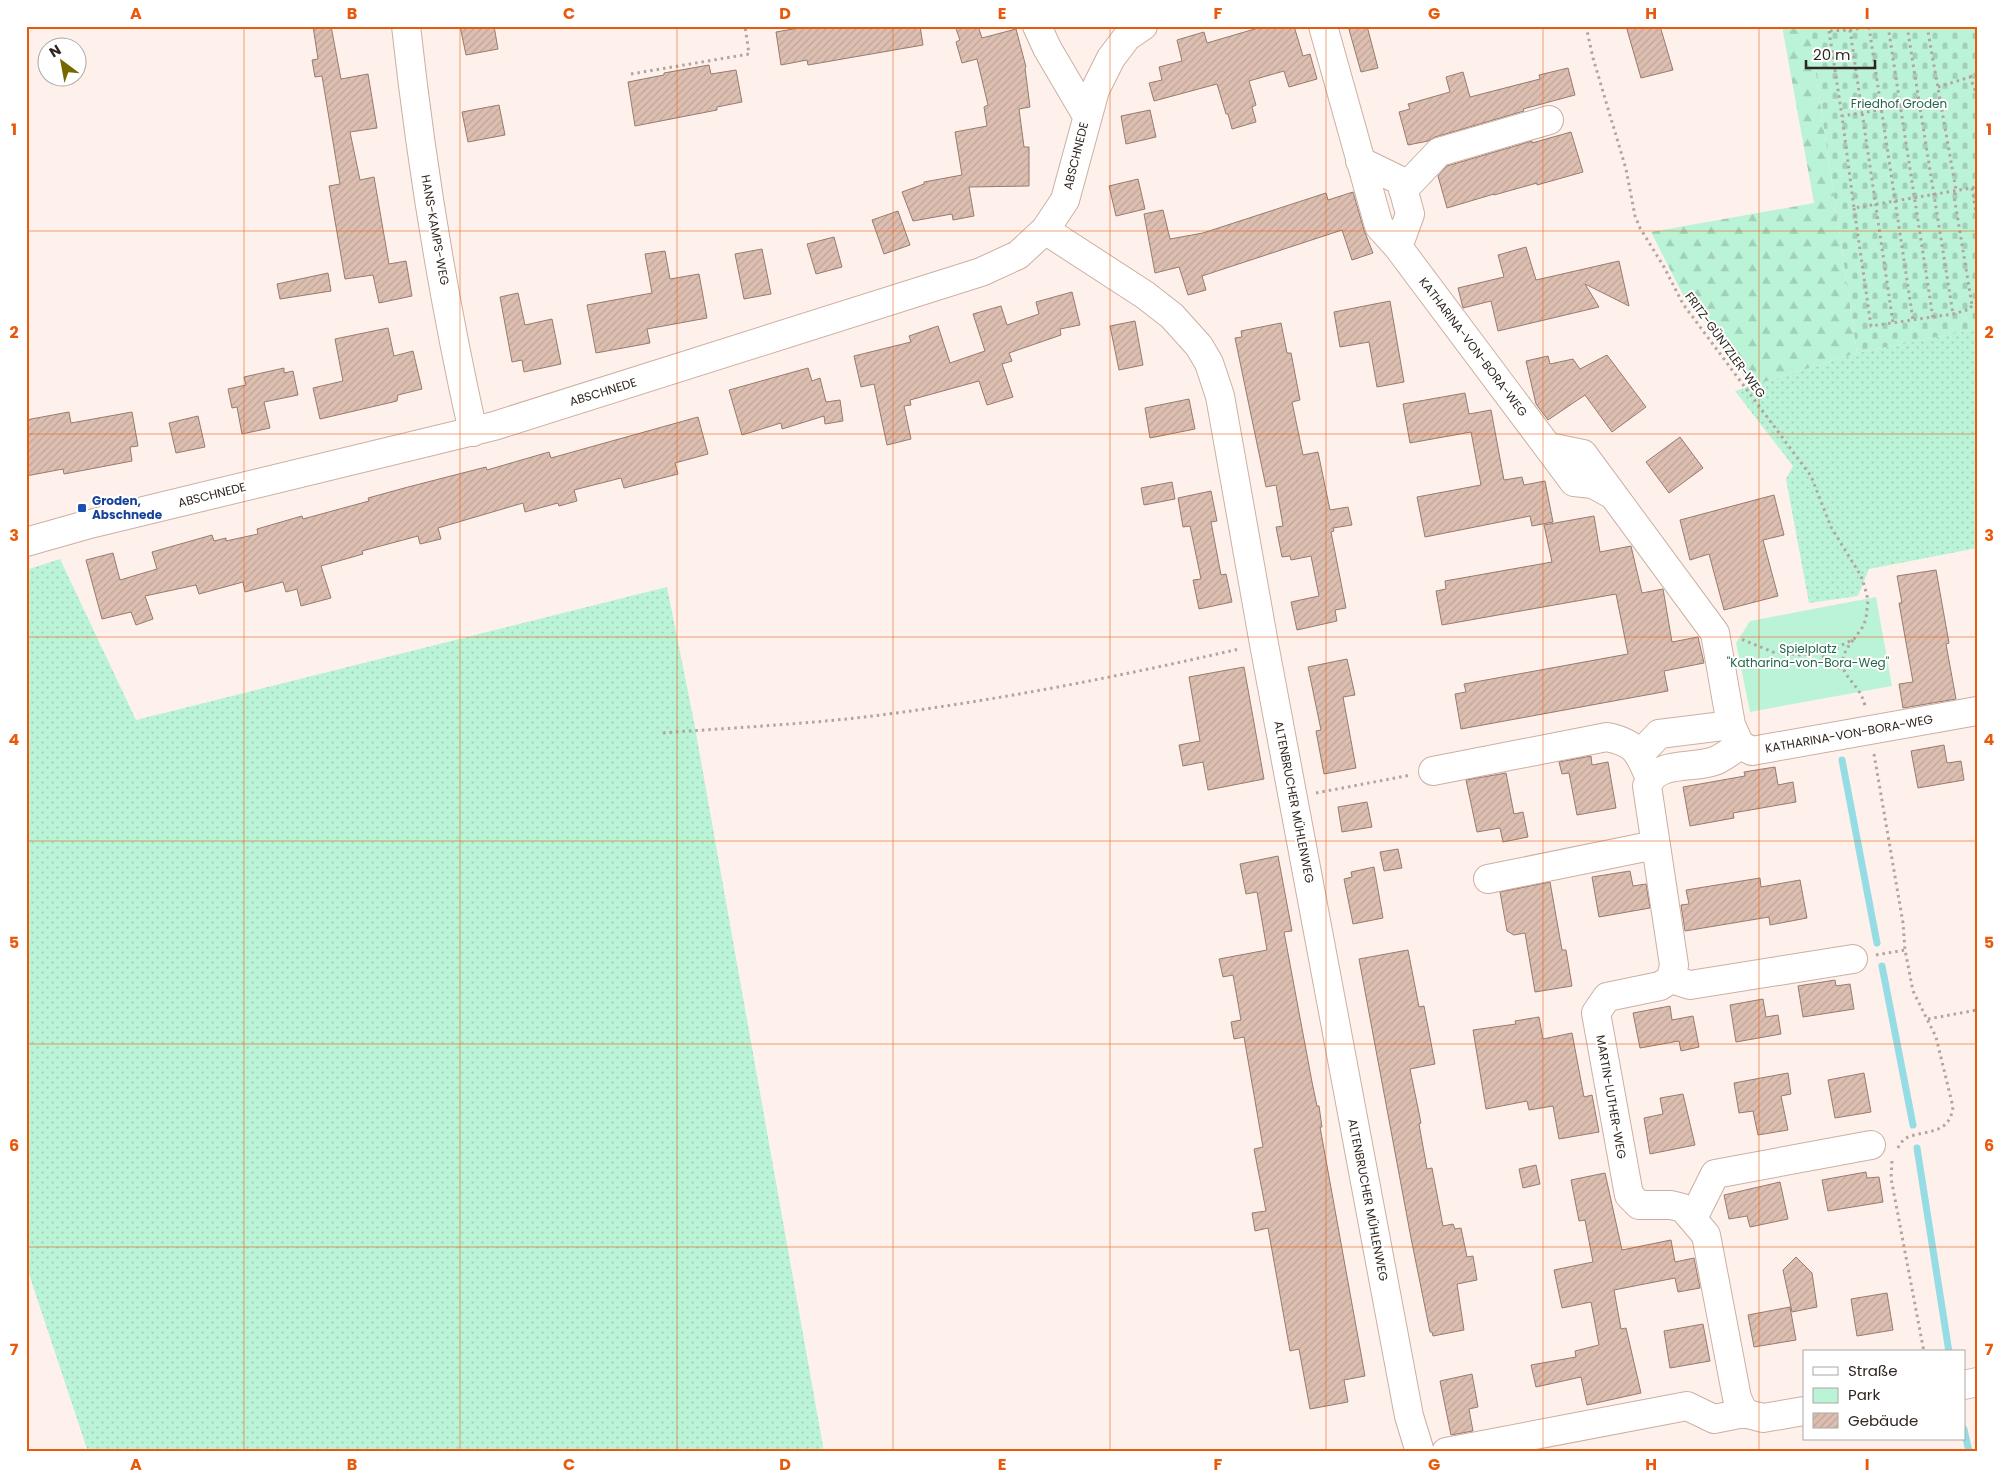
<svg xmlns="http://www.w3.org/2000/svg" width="2003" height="1478" font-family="Poppins,sans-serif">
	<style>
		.grass { fill: url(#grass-dots) }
		.forest { fill: url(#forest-firs) }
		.cemetery { fill: url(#cemetery-stones) }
		.park { fill: #bbf3d7 }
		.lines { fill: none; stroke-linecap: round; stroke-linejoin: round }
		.stream { stroke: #96dce4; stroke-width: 7 }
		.building { fill: url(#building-hatch); stroke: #977b6e }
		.minor-casing { stroke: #cdafa2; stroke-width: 30 }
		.path { stroke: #b2a5a0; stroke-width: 3; stroke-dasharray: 2.5 4; stroke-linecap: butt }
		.minor { stroke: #fff; stroke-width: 28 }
		.grid { fill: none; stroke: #e8590c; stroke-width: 1; stroke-opacity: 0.55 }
		.transit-dot { fill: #1a4fb4; stroke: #fff; stroke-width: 2 }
		.labels { text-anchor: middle; stroke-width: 4; stroke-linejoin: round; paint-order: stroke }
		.park-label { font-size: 12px; fill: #23654a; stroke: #fff }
		.street-label { font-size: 12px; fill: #302520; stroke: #fff }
		.transit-label { font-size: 12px; font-weight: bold; fill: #164399; stroke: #fff; text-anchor: start }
		.neatline { fill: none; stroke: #e8590c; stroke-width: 2 }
		.grid-label { font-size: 16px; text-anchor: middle; font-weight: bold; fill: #e8590c }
	</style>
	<defs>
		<pattern id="grass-dots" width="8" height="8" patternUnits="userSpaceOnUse" patternTransform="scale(1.25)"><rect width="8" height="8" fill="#bbf3d7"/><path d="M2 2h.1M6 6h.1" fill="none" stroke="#a1d0b8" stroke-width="1.8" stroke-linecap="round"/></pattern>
		<pattern id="forest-firs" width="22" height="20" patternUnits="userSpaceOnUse" patternTransform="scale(1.25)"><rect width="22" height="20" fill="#bbf3d7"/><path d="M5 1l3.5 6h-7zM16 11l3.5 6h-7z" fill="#a1d0b8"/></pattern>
		<pattern id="cemetery-stones" width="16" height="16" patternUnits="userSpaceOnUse" patternTransform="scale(1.25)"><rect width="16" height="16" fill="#bbf3d7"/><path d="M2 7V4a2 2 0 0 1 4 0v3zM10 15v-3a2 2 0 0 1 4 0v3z" fill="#a1d0b8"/></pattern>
		<pattern id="building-hatch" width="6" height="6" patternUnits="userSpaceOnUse" patternTransform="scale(1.25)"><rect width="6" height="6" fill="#ddbfb1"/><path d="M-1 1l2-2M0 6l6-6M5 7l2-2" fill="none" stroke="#bea498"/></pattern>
	</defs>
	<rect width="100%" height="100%" fill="#fef1eb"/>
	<path class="grass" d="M1977,329V548L1869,569L1858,596L1809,603L1786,479L1793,466L1735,391L1857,353Z
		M60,559L136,720L667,587L694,722L824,1452H88L26,1265V570Z"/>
	<path class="forest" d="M1782,26H1809L1857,353L1751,386L1711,329L1684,297L1651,232L1814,203Z"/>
	<path class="cemetery" d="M1809,26H1977V329L1857,353Z"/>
	<path class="park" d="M1876,597L1892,686L1750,712L1736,643L1750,621Z"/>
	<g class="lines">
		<path class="stream" d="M1842,760L1877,943
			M1882,966L1913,1125
			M1917,1148L1949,1352
			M1964,1429L1969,1452"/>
	</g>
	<path class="building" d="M313,26H331L341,79L368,74L377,128L350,132L360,180L374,177L389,264L406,261L412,296L379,303L373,275L345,279L329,186L340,184L322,76L315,77L312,60L318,59Z
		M460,26H494L498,49L466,55Z
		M810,26H920L923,45L808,65L807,60L781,65L776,32Z
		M955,26H978L982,38L1016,29L1026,67L1025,68L1030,107L1019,109L1024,147H1029V186L969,187L974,216L953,220L952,214L913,221L902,192L924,184V182L962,175L955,132L987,126L984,107L988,105L977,59L962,63L956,42L960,40Z
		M1265,26H1294L1303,56L1310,54L1317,79L1289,87L1284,71L1249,81L1256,105L1252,107L1256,122L1232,129L1228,114H1226L1217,84L1154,101L1149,83L1162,80L1159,67L1182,61L1177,40L1204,32L1207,43Z
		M1348,26H1367L1378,68L1361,72Z
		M1626,26H1660L1673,70L1641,78Z
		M709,65L711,74L736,70L742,102L717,107V110L635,126L628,82L664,75V73Z
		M1568,68L1575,95L1523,109L1524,111L1435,137L1428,141L1408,145L1399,112L1410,109L1408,104L1450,92L1446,77L1463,72L1470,97L1540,79L1539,75Z
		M499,105L505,135L468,142L462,112Z
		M1150,110L1156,137L1126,144L1121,116Z
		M1571,132L1583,172L1537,185V183L1494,195V194L1447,208L1438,176L1447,166L1532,141V143Z
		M1138,179L1145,209L1116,216L1109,186Z
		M1353,192L1364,230L1373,253L1352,260L1342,230L1202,276L1206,290L1188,295L1179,267L1155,273L1144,214L1163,210L1170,239L1203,233L1326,193L1328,200Z
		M898,211L910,245L884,254L872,220Z
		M834,237L842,267L816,274L807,244Z
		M1526,247L1536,280L1619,261L1629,306L1585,284L1599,307L1498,331L1491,301L1463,308L1458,288L1504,277L1498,255Z
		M762,249L771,294L744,299L735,254Z
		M665,251L670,279L699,274L707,318L647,329L650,343L596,353L587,305L652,293L645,254Z
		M328,273L331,291L280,299L277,284Z
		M1072,292L1080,325L1060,329L1061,335L1009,353L1012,361L1002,364L1013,397L987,405L979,381L910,400L911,405L904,406L911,439L887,445L874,384L861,387L854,356L911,342L909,336L938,326L950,363L985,351L973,314L1001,306L1007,325L1039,314L1036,302Z
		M518,293L525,325L552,319L561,364L524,372L522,360L512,362L500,297Z
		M1390,301L1404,382L1377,387L1369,342L1340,347L1334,312Z
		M1135,321L1143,365L1119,370L1110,326Z
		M1281,323L1287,353H1291L1300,400L1292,402L1303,455L1318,452L1330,510L1348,507L1352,525L1333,528L1334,531L1331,532L1346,608L1335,610L1337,621L1297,630L1291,602L1319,596L1311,556L1291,560L1290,556L1282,557L1276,527L1283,526L1276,485L1266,487L1235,338L1242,337L1241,331Z
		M388,328L394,356L413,351L422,389L398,395L397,401L320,419L313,388L343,381L335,339Z
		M1607,355L1646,407L1612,432L1585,395L1548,420L1536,404L1526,361L1548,356L1550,364L1573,359L1580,369Z
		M284,368V373L293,371L298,395L264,402L270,428L242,434L237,407L232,408L228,389L246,385L244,377Z
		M808,368L812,381L820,378L826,402L840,400L843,421L825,424L824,416L782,429L781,423L742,435L729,390Z
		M1465,393L1469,414L1491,410L1504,480L1522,477L1524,485L1545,481L1553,522L1532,526L1530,516L1425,537L1417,497L1481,485L1471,432L1410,443L1403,404Z
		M1189,399L1195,429L1150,438L1145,408Z
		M69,412L71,423L132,412L138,446L130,447L132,461L64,474L63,469L26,476V420Z
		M198,416L205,447L176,453L169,423Z
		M698,417L708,454L675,463L678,474L624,488L621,478L574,490L577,501L559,506L558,503L525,512L523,503L438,528L441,539L420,544L418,536L362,551L363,554L321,566L331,598L301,606L297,589L286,592L283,582L245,592L243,582L199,594L196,585L145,596L153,619L136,625L131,612L102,619L86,560L113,553L120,580L157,569L152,552L212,535L214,541L226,538V541L258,534L257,529L302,516L303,519L369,501L368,498L408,487L486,467L487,470L549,452L551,458Z
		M1680,437L1703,468L1669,493L1646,462Z
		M1172,482L1175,499L1144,505L1141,488Z
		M1211,491L1217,521L1211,522L1221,575L1226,574L1232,602L1199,609L1193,580L1201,579L1190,526L1183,527L1178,498Z
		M1774,495L1784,535L1763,540L1778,596L1724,610L1709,554L1690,560L1680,520Z
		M1594,516L1600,552L1631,546L1642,593L1663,589L1672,642L1698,637L1704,663L1664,671L1668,691L1461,729L1455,694L1466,692L1464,684L1628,654L1616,594L1442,625L1436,591L1446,589L1445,581L1552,562L1544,525Z
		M1936,570L1949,643L1946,644L1956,699L1903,708L1899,684L1913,682L1899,603H1902L1897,576Z
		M1347,659L1355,695L1343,697L1356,768L1324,774L1316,731L1321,730L1308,667Z
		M1244,667L1264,779L1208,790L1203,762L1183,766L1179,745L1200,741L1189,677Z
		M1944,745L1947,763L1961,761L1964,780L1918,788L1911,751Z
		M1591,756L1592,765L1608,762L1616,808L1577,815L1569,773L1562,774L1559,762Z
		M1775,767L1778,785L1793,782L1796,802L1733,813L1734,818L1690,826L1683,787L1745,776L1744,772Z
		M1506,773L1514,814L1523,812L1528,837L1503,842L1500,828L1477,832L1466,780Z
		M1367,802L1372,827L1342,832L1338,807Z
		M1398,849L1402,868L1384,871L1380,852Z
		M1278,856L1292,931L1284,932L1312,1082L1317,1106H1319L1322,1127H1320L1365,1376L1344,1380L1348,1402L1310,1409L1299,1349L1290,1351L1268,1228L1255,1231L1252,1213L1266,1211L1254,1149L1263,1147L1244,1037L1234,1039L1231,1022L1241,1020L1233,975L1223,977L1219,959L1267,950L1257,892L1246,894L1240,864Z
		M1374,867L1383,918L1353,924L1344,879L1352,877L1351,872Z
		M1630,871L1633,886L1646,884L1650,908L1599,917L1592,877Z
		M1760,878L1761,887L1800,880L1807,918L1770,925L1769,917L1685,931L1681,905L1689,904L1686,890Z
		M1550,882L1562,950H1566L1572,986L1535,992L1525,933L1514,935L1507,931L1500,892Z
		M1408,950L1419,1007L1424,1006L1435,1064L1410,1069L1421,1123L1419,1124L1427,1169L1432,1168L1443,1226L1453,1224L1455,1229L1461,1228L1467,1257L1473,1256L1477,1280L1457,1284L1464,1330L1433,1336L1432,1332H1430L1411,1238L1359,959Z
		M1835,980L1836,986L1850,984L1854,1009L1803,1017L1798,986Z
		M1763,999L1766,1017L1778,1015L1781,1034L1736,1042L1730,1005Z
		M1670,1006L1672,1020L1693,1016L1699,1047L1681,1051L1679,1041L1640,1048L1633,1013Z
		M1539,1017L1543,1039L1572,1033L1584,1097L1592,1095L1599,1132L1559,1139L1553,1106L1529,1110L1527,1101L1486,1109L1473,1030L1516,1024L1515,1021Z
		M1788,1073L1791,1094L1781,1096L1788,1130L1758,1135L1753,1111L1739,1113L1734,1083Z
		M1864,1073L1871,1112L1835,1118L1828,1080Z
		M1683,1094L1695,1145L1650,1154L1644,1118L1663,1114L1660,1098Z
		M1536,1165L1540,1184L1523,1188L1519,1169Z
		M1866,1172L1867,1178L1879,1177L1883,1202L1828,1211L1822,1180Z
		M1605,1173L1622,1250L1671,1240L1675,1262L1694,1258L1700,1288L1678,1292L1675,1278L1614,1290L1621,1329L1626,1328L1641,1393L1587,1405L1581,1377L1536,1387L1531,1365L1576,1357L1575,1351L1599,1345L1591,1302L1562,1308L1554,1270L1593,1262L1585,1220L1579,1221L1571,1180Z
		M1780,1182L1788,1219L1750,1227L1747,1216L1729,1219L1724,1195Z
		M1796,1257L1812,1273L1817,1307L1792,1312L1783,1270Z
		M1887,1293L1893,1330L1857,1336L1851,1299Z
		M1790,1307L1796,1340L1754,1347L1748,1315Z
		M1703,1324L1710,1361L1670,1368L1664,1331Z
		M1472,1374L1478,1407L1469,1409L1473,1431L1451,1435L1440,1381Z"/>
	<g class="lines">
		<g class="minor-casing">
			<path id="minor" d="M406,26C421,162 443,298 473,432
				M1037,26L1047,48L1087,116
				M1323,26L1379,226L1398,247L1574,482L1593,484L1611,494
				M1360,161L1401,181L1410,214L1398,247
				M1403,190L1439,152L1549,120
				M1045,230L1145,295L1172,316L1199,346L1209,363L1220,396L1264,644L1409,1416L1420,1452
				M1549,447L1583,454L1715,633L1731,725L1740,745L1752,751L1977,711
				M26,542L86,525L494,426L981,272L1018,255L1045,230L1065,200L1095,90L1111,58L1127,37L1143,26
				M1740,745C1733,750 1725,756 1717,760C1695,770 1657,759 1647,786L1674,965L1671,979L1660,986L1607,997L1596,1013L1629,1195L1639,1205H1671L1683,1208L1706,1235L1737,1398L1744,1413L1763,1418L1804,1411
				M1640,754L1659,734L1731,725
				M1433,771L1607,737C1636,743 1639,752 1650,779
				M1488,879L1655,845
				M1671,979L1690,985L1853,959
				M1693,1218L1715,1174L1871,1145
				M1964,1385L1977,1382
				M1446,1452L1687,1406L1714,1419L1744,1413"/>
		</g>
		<path class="path" d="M1586,26L1593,58L1626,169L1635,216L1640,228L1664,267L1683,304L1811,476L1831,527L1861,576L1865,588L1868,600L1866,619L1862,628L1854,639L1832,650L1800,655L1773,652L1741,639
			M1827,26L1829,31L1850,30L1872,26
			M1888,26L1933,318
			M1907,26L1953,314
			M1927,26L1956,190L1954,196L1972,305
			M1869,27L1913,320
			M1850,30L1893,323
			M1829,31L1842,116
			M631,74L749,54L745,26
			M1970,77L1977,73
			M1938,87L1970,77L1977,95
			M1940,100L1842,116L1854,208L1977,187
			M1972,188L1977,218
			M1854,208L1871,326L1953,314L1970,309L1972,305L1977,304
			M1853,640C1826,674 1859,677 1865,706
			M1817,652L1842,670
			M663,733C727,728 792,725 856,718C984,703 1113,678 1239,649
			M1874,754L1903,923L1905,950L1913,991L1936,1037L1953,1107C1949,1136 1926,1129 1906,1138C1902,1140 1899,1147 1896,1150
			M1316,793L1411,775
			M1876,955L1905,950
			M1928,1019L1977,1010
			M1892,1161L1891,1178L1924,1352"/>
		<use href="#minor" class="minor"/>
	</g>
	<path class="grid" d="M244,26V1452M460,26V1452M677,26V1452M893,26V1452M1110,26V1452M1326,26V1452M1543,26V1452M1759,26V1452M26,231H1977M26,434H1977M26,637H1977M26,841H1977M26,1044H1977M26,1247H1977"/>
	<rect class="transit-dot" x="77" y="503" width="10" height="10" rx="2.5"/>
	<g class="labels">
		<g class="park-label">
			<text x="1899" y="108">Friedhof Groden</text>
			<text x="1808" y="653">Spielplatz<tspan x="1808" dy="14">"Katharina-von-Bora-Weg"</tspan></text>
		</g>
		<g class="street-label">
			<text transform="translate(1076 156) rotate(-76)" y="4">ABSCHNEDE</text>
			<text transform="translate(435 230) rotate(80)" y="4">HANS-KAMPS-WEG</text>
			<text transform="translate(1725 345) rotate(54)" y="4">FRITZ-GÜNTZLER-WEG</text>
			<text transform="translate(1473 347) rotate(53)" y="4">KATHARINA-VON-BORA-WEG</text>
			<text transform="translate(603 392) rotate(-17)" y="4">ABSCHNEDE</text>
			<text transform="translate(212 495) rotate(-14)" y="4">ABSCHNEDE</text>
			<text transform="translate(1849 734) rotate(-10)" y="4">KATHARINA-VON-BORA-WEG</text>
			<text transform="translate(1294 802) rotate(79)" y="4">ALTENBRUCHER MÜHLENWEG</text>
			<text transform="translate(1611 1097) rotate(80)" y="4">MARTIN-LUTHER-WEG</text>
			<text transform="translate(1368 1200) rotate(79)" y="4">ALTENBRUCHER MÜHLENWEG</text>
		</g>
		<g class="transit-label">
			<text x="92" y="505">Groden,<tspan x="92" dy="14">Abschnede</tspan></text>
		</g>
	</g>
	<rect width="2003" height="1478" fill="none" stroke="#ffffff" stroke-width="55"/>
	<rect x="1803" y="1350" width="162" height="90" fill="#ffffff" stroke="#aca8a6"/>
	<rect x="1813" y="1367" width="25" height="8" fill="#ffffff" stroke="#aca8a6"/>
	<text x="1848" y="1376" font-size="15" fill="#302520">Straße</text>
	<rect x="1813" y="1388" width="25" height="15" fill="#bbf3d7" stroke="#aca8a6"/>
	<text x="1848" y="1400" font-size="15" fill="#302520">Park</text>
	<rect x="1813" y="1413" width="25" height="15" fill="url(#building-hatch)" stroke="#aca8a6"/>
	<text x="1848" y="1426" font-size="15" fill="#302520">Gebäude</text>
	<g transform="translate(62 62) rotate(328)"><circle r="24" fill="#ffffff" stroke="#aca8a6"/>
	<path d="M0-4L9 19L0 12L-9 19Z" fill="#766800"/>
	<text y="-8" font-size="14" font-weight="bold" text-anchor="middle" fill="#302520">N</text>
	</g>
	<path d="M1806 60v8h69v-8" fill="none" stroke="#302520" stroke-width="2.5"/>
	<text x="1813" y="60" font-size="15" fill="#302520" stroke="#ffffff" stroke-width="4" paint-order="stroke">20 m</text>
	<rect x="28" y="28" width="1948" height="1422" class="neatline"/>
	<g class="grid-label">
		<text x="136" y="19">A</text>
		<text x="352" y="19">B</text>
		<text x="569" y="19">C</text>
		<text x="785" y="19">D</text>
		<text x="1002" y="19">E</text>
		<text x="1218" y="19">F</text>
		<text x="1434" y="19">G</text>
		<text x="1651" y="19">H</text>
		<text x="1867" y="19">I</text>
		<text x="14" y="135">1</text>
		<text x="1989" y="135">1</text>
		<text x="14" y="338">2</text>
		<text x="1989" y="338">2</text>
		<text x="14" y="541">3</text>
		<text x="1989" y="541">3</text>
		<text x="14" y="745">4</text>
		<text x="1989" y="745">4</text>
		<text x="14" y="948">5</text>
		<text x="1989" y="948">5</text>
		<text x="14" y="1151">6</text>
		<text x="1989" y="1151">6</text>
		<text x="14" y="1355">7</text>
		<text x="1989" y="1355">7</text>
		<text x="136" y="1470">A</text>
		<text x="352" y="1470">B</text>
		<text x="569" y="1470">C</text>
		<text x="785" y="1470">D</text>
		<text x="1002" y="1470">E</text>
		<text x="1218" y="1470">F</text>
		<text x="1434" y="1470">G</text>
		<text x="1651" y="1470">H</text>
		<text x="1867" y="1470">I</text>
	</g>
</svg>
